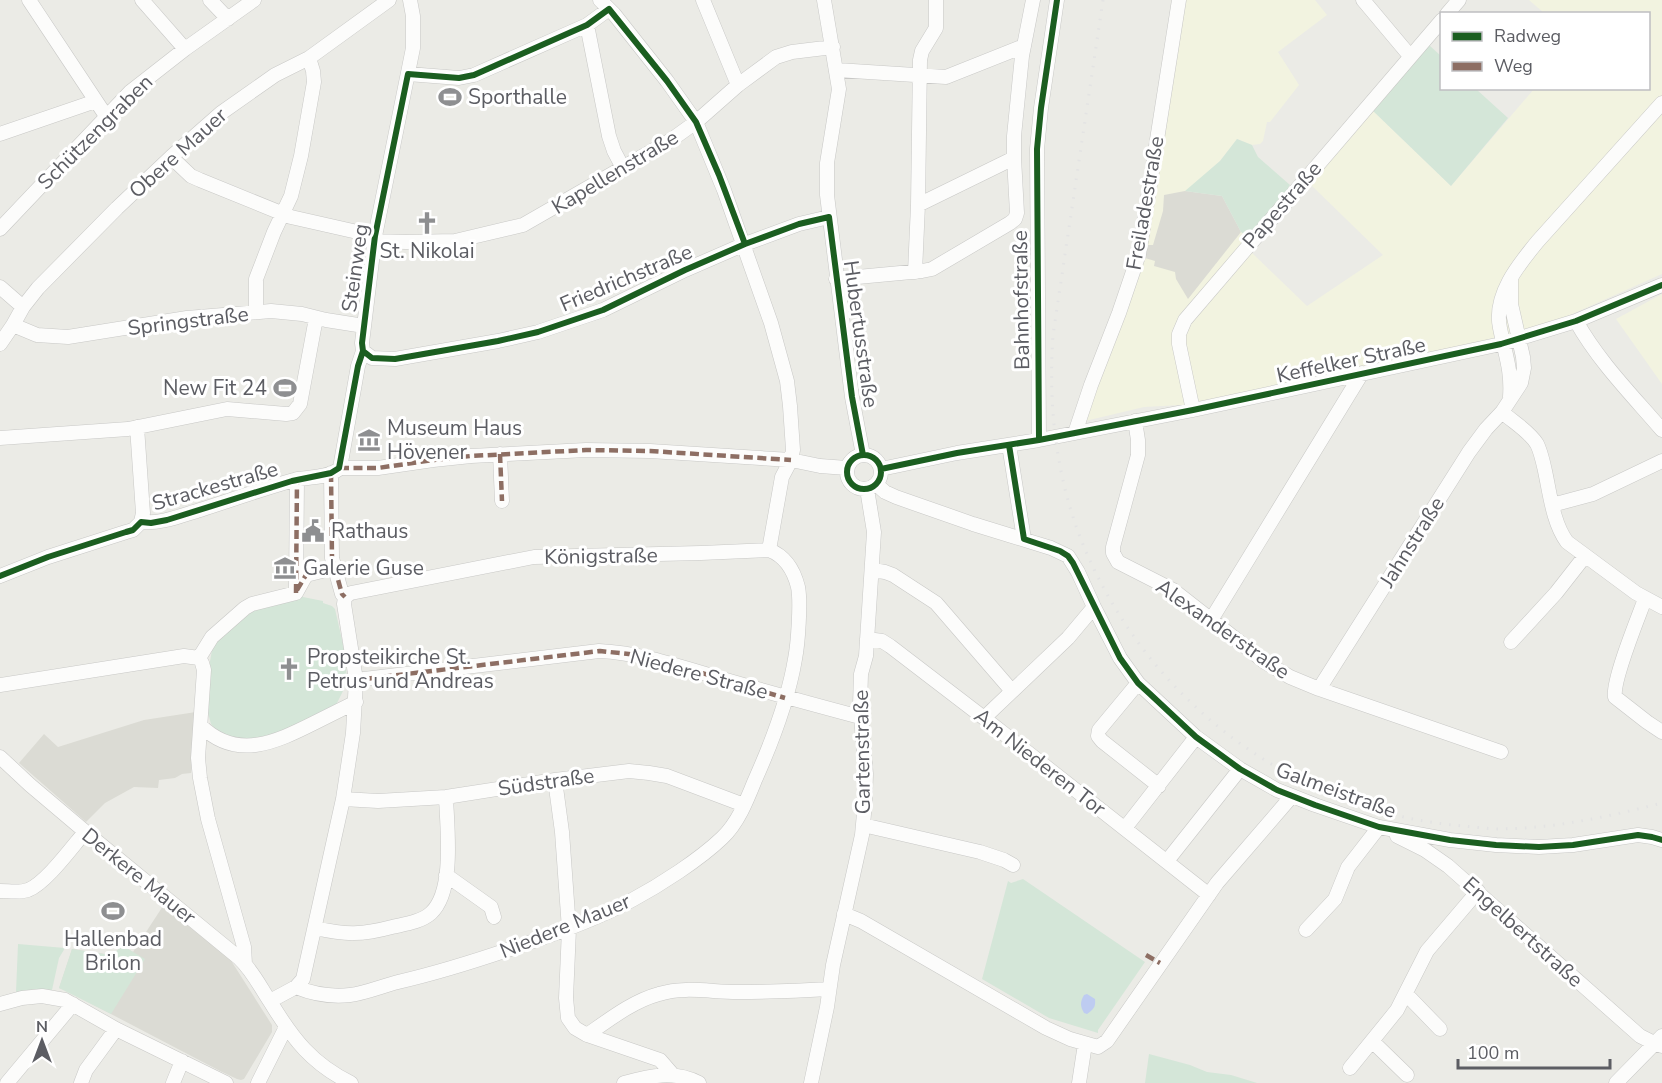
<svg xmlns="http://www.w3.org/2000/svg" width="1662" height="1083" font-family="'Nunito Sans',sans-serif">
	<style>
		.commercial { fill: #f2f3e0 }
		.education { fill: #dbdbd4 }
		.green { fill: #d4e6d8 }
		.water { fill: #beccf1 }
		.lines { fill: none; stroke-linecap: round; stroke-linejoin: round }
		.minor-casing { stroke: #c8c8c6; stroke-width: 15 }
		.minor { stroke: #fcfcfb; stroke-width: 14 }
		.rail { stroke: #e3e3e3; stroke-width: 3; stroke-dasharray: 1.5 8; stroke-linecap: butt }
		.quiet { stroke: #8d6e63; stroke-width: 4.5; stroke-dasharray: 9 4.5; stroke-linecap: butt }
		.cycleway-casing { stroke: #fff; stroke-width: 10 }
		.cycleway { stroke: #1b5e20; stroke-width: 6 }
		.labels { text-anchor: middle; stroke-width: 6; stroke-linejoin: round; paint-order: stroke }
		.poi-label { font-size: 21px; fill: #5c5d63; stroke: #fff; text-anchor: start }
		.street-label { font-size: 21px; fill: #5c5d63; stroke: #fff }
	</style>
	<rect width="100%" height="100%" fill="#ebebe6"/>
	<path class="commercial" d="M1185,0H1315L1327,15L1278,52L1299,85L1270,122H1267L1263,141L1260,144L1252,145L1237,139L1220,161L1186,191L1247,236L1253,229L1250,251L1307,306L1383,255L1308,182L1370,108L1451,186L1534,89L1648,88V14L1544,13L1529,0H1662V274L1516,339L1216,403L1144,407L1081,422L1131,292Z
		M1662,294V384L1616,319Z"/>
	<path class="education" d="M1185,191L1222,196L1241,232L1188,299L1176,279L1175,272L1154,266L1155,261L1145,258L1147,245H1153L1163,211L1164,195Z
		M196,712L191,773L182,774L175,778L159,780L158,788L134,787L105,803L86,822L19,763L44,734L58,747L144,720Z
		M163,906L230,959L272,1025V1032L244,1079L241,1080L237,1079L220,1071L67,991L59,988L72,949L111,955L123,946L133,952Z"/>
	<path class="green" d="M1429,45L1441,56L1442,88L1476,89L1508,118L1451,186L1370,108Z
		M1237,139L1252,145L1258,157L1290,185L1288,188L1289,190L1247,236L1241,232L1222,196L1185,191L1220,161Z
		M298,596L323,601V603L332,606L335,609L345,653L347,683L336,705L273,738L241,740L217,732L211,724L208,713L209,667L212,650L216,641L251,610Z
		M1023,879L1145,962L1098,1030V1033L1049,1018L982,979L1008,881L1011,883Z
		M18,944L65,948L59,958L52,990L36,989L16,992Z
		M123,946L145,959L111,1014L59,988L72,949L111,955Z
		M1149,1054L1190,1065L1207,1072L1231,1075L1257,1083H1145Z"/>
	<path class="water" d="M1087,994L1095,999C1096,1007 1093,1010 1087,1014L1084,1013C1080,1006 1080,1002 1084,995Z"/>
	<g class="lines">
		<g class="minor-casing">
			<path id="minor" d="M29,0L106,116
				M142,0L185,49
				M210,0L228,19
				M600,0L614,14L667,81L696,122L724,190L771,323L787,381L790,406L793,450L791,460L782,477L769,550
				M703,0L738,85
				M824,0L839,89L827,163V195L852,397L863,455
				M1363,0L1410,56
				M1447,14L1459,0
				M587,25L609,136L614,151L623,168
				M837,70L946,77L1024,46
				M408,74L459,78L474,75L587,25L609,9
				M0,134L96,101
				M171,157L191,176L200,180L291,217L375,236
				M918,205L920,60L922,51L936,28V0
				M0,229L130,92L185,49L254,0
				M374,241L406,242L455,241L523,225L671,140L696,122L738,85L776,57L792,52L833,47
				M915,272L918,205L1014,158
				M836,279L922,271L932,269L1010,223L1015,219L1017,213L1014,158V136L1022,56L1033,0
				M0,287L23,307
				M256,312V279L274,232L291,196L301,156L314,82L313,71L309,58
				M1576,321C1599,362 1632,395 1662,430
				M13,325L37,335L68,337L187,318L271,311L302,314L326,320L364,326
				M0,344L13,325L23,307L38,288L117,208L171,157L221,113L275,75L309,58L389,0
				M363,351L372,358L395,359L498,341L538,332L603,310L685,270L745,244L799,224L829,217
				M1510,397C1512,370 1505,354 1500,328C1493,295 1519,264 1538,241L1662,103
				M1193,410L1179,344V334L1185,320L1442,20
				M1502,412C1513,422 1529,431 1537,444C1541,452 1543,462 1545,471C1550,494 1553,523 1567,542L1636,593L1662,607
				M1135,421L1138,440V455L1113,547V553L1118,562L1173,590L1265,662L1290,677L1319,689L1501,752
				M137,427L143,513L141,522
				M1075,433L1091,385L1119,313L1139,254L1179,0
				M0,438L128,429L227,409L286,414L293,413L300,404L316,318
				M1039,440L1037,149L1041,108L1057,0
				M1009,445L1024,539
				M500,454L502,501
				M847 472a17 17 0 1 1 34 0a17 17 0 1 1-34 0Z
				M340,468H378L433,460L471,456L586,450L650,451L791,460L820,466L847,468
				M340,468L358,366L363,351L362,343L375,236L413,48V16L410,0
				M881,469L957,453L1039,440L1193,410L1501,344L1576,321L1662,285
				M876,484L885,492L896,497L973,524L1051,548L1068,556L1078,572L1094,607L1120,658L1138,683L1196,737L1240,769L1277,790L1315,805L1379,827L1450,840L1496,845L1539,847L1573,845L1638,835L1652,837L1662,840
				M1552,505L1593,494L1662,461
				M873,570L885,572L893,575L936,603L1012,691
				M0,576L48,557L126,532L133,530L141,522C161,524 180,516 200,510C231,500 262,489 294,480C308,477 327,478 339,469
				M296,588L297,479
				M1645,599C1638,618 1612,681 1615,697L1647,722L1662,732
				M1211,620L1362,373
				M867,639L882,641L890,646L984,718L1209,895
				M1511,642L1556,593L1585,556
				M199,658L202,663L204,670L198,758L200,778L208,819L244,947L245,964
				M199,658L212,637L245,608L252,604L296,593L306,575L334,568
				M356,680L599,651C643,653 684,668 726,680C771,693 815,705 860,717
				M1138,683L1099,730L1098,736L1102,741L1159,786
				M0,685L184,656L199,658
				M1319,689L1469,452L1486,429L1502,412L1521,383L1524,368L1523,357L1511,304V279
				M984,718L1068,638L1094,607
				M201,726C237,761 276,742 314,723C328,716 342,709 356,702
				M0,757L30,785L88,834L239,958C253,971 260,987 271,1003C293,1039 312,1064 351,1083
				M555,780L562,832L569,929L566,998L568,1018L575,1028L587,1035L660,1060L673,1075
				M343,799L378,801L446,797L555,780L629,771L649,773L667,776L744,805
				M863,825L980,852L1004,860L1013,865
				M1125,828L1196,737
				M1397,836L1425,850L1448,866L1640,1036L1654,1043L1662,1046
				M1167,861L1240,769
				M446,875L491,907L494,917
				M0,891C9,891 19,893 28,890C46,883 72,847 85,832
				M844,914L861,921L1046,1028L1070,1039L1098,1047L1107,1041L1217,883L1292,796
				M315,928C346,935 362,935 392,927C405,924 421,922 431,913C455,891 447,827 446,797
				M1306,930L1335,899L1348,867L1379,827
				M296,987C313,994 332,997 350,995C366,993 382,986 398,982C442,972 485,958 528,943C563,931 599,918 632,900C660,885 699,860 722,838C738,823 747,800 755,780C772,742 788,701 795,659C798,644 801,602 798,587C794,571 785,556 769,550L701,553L534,557L351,593L345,597
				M1406,994L1440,1029
				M270,1001L296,987L303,979L343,799L353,733L356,680L344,604L345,597L342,594L332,558L331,473
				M0,1004L22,998L42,996L65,1000L116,1029L226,1083
				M587,1035C610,1019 633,1001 659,994C684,986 711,992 737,992C768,992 798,991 829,989
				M1372,1041L1407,1075
				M1350,1068L1397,1010L1427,951L1478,891
				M7,1083L73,1004
				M81,1083L86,1070L116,1029
				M173,1083L182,1061
				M258,1083L286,1027
				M624,1083C650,1076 674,1070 699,1083
				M811,1083L827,1007L833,965L862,835L865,803L866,774L860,705L861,674L866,656L874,532L867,489
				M1079,1083L1085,1044
				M1616,1083L1662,1036"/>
		</g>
		<use href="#minor" class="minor"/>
		<path class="rail" d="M1103,0L1053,335C1048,405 1056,477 1082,542C1146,700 1293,812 1463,826C1473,827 1484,828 1495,829C1552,829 1607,817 1662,803"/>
		<path class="quiet" d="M500,454L502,501
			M340,468H378L433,460L471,456L586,450L650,451L791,460
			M331,473L332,558L342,594L345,597
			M297,590L306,575L334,568
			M296,593L297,479
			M356,680L600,651L638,655L662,661L785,698
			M1146,955L1160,963"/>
		<g class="cycleway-casing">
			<path id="cycleway" d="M363,351L372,358L395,359L498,341L538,332L603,310L685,270L745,244L799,224L829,217L852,397L863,455
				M1039,440L1037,149L1041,108L1057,0
				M1009,445L1024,539L1060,551L1068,556L1073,563L1120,658L1138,683L1150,694L1196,737L1240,769L1277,790L1315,805L1379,827L1450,840L1496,845L1539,847L1573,845L1638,835L1652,837L1662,840
				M847 472a17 17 0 1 1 34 0a17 17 0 1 1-34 0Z
				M881,469L957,453L1039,440L1193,410L1501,344L1576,321L1662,285
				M0,576L48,557L126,532L133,530L141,522L151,523L167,520L292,481L331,473L339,468L358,366L363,351L362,343L375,236L408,74L459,78L474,75L587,25L609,9L667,81L696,122L719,175L745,244"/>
		</g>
		<use href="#cycleway" class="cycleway"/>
	</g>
	<defs>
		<g id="stadium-bare" transform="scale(1.8)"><path d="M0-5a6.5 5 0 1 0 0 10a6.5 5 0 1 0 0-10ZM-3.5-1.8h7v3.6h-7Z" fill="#8e8f91" stroke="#fff" stroke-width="2.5" paint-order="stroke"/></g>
		<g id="church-bare" transform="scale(1.8)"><path d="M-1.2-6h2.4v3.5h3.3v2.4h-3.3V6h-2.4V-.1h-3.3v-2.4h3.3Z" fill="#8e8f91" stroke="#fff" stroke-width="2.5" paint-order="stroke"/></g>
		<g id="museum-bare" transform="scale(1.8)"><path d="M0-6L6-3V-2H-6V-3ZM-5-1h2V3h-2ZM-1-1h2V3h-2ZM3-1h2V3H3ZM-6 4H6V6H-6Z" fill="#8e8f91" stroke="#fff" stroke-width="2.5" paint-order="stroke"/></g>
		<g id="civic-bare" transform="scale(1.8)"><path d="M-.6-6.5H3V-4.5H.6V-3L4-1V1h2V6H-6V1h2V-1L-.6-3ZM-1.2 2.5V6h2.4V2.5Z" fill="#8e8f91" stroke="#fff" stroke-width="2.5" paint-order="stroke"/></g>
	</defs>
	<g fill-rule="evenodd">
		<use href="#stadium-bare" x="450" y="97"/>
		<use href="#church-bare" x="427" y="223"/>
		<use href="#stadium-bare" x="285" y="388"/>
		<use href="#museum-bare" x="369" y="440"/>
		<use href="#civic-bare" x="313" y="531"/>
		<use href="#museum-bare" x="285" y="568"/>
		<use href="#church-bare" x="289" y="669"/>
		<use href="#stadium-bare" x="113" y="911"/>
	</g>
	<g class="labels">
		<g class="poi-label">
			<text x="468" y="104">Sporthalle</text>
			<text x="427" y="258" text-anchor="middle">St. Nikolai</text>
			<text x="267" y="395" text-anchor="end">New Fit 24</text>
			<text x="387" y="435">Museum Haus<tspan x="387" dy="24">Hövener</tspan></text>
			<text x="331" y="538">Rathaus</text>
			<text x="303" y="575">Galerie Guse</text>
			<text x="307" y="664">Propsteikirche St.<tspan x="307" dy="24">Petrus und Andreas</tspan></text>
			<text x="113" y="946" text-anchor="middle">Hallenbad<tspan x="113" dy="24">Brilon</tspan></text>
		</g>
		<g class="street-label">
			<text transform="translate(95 132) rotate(-45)" y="7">Schützengraben</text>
			<text transform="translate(178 153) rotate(-42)" y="7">Obere Mauer</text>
			<text transform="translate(615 172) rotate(-31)" y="7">Kapellenstraße</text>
			<text transform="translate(1145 203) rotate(-80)" y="7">Freiladestraße</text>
			<text transform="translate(1282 205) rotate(-49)" y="7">Papestraße</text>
			<text transform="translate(355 268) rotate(-82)" y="7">Steinweg</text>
			<text transform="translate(626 278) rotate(-23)" y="7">Friedrichstraße</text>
			<text transform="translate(1021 300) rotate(-91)" y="7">Bahnhofstraße</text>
			<text transform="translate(188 321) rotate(-7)" y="7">Springstraße</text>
			<text transform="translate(861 334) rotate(82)" y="7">Hubertusstraße</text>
			<text transform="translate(1351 360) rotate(-12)" y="7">Keffelker Straße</text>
			<text transform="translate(215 486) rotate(-16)" y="7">Strackestraße</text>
			<text transform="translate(1412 542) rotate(-58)" y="7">Jahnstraße</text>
			<text transform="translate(601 556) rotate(-1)" y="7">Königstraße</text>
			<text transform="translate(1223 629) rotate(35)" y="7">Alexanderstraße</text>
			<text transform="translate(699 674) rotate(15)" y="7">Niedere Straße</text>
			<text transform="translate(862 752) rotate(-91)" y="7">Gartenstraße</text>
			<text transform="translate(1040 762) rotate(38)" y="7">Am Niederen Tor</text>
			<text transform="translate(546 782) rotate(-8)" y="7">Südstraße</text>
			<text transform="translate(1336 790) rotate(20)" y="7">Galmeistraße</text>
			<text transform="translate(139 876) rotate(39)" y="7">Derkere Mauer</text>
			<text transform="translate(565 926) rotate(-22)" y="7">Niedere Mauer</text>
			<text transform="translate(1523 932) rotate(42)" y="7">Engelbertstraße</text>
		</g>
	</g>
	<rect x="1440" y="12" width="210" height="78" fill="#ffffff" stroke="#bebec1" stroke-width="1.5"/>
	<rect x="1452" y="32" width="30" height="9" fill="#1b5e20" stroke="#bebec1" stroke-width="1.5"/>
	<text x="1494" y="42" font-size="18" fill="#5c5d63">Radweg</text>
	<rect x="1452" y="62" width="30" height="9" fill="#8d6e63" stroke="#bebec1" stroke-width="1.5"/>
	<text x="1494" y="72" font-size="18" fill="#5c5d63">Weg</text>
	<g transform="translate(42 1041)" stroke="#ffffff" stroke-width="4.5" paint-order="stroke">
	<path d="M0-4.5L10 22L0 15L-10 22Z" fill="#5c5d63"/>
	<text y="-9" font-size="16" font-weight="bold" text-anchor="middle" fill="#5c5d63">N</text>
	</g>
	<path d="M1458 1059v9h152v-9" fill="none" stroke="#5c5d63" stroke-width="3"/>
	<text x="1467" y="1059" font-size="18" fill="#5c5d63" stroke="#ffffff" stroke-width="4.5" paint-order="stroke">100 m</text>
</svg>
